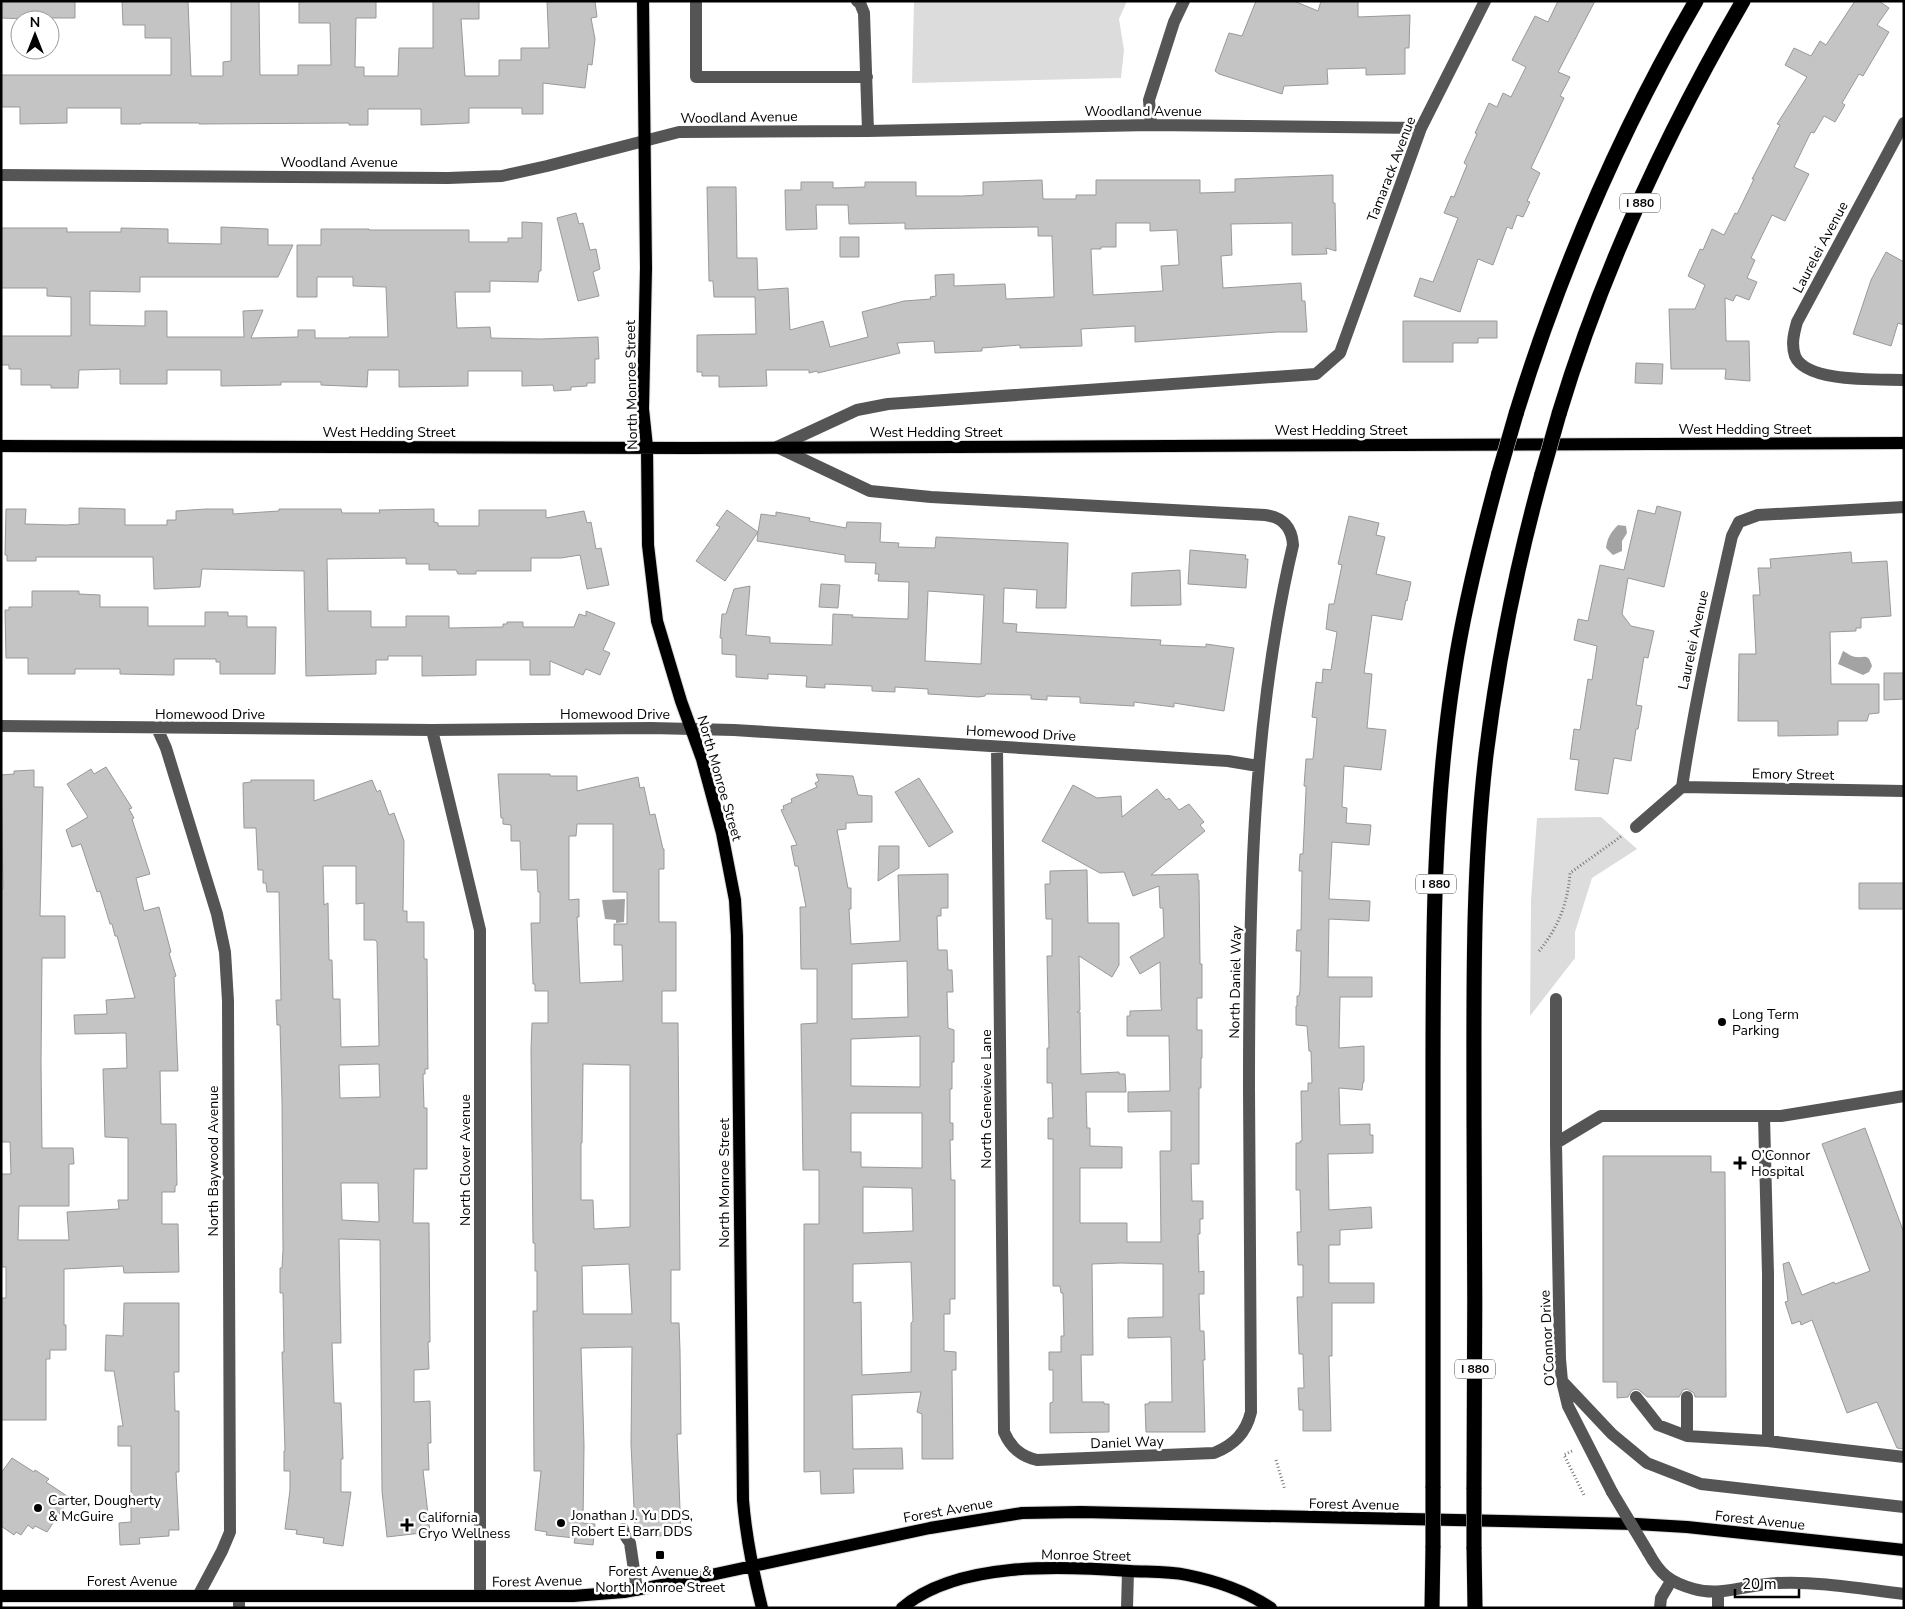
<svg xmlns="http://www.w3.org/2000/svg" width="1905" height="1609" font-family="'Nunito Sans',sans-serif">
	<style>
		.green { fill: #dcdcdc }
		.water { fill: #a3a3a3 }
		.building { fill: #c4c4c4; stroke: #999; fill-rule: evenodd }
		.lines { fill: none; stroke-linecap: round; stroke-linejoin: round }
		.major-casing { stroke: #dbdbdb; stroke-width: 14 }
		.highway-casing { stroke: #dbdbdb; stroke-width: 16 }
		.path { stroke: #777; stroke-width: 3; stroke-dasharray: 1 2.5; stroke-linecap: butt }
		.minor { stroke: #555; stroke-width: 12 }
		.major { stroke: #000; stroke-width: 12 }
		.highway { stroke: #000; stroke-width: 15 }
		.highway-bridge-casing { stroke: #dbdbdb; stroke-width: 16; stroke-linecap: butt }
		.minor-bridge { stroke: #555; stroke-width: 12 }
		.highway-bridge { stroke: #000; stroke-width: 15 }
		.poi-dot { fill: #000; stroke: #fff; stroke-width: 2 }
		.labels { text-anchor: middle; stroke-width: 5; stroke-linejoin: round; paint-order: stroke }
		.shield { fill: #fff; stroke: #4c4c4c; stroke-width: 1 }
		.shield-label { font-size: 12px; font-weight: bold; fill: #000 }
		.street-label { font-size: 14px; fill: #000; stroke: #fff }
		.poi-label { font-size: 14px; fill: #000; stroke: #fff; text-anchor: start }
	</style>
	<rect width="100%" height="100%" fill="#fff"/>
	<path class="green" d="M914,1H1127L1119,19L1124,50L1121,78L912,83Z
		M1601,817L1637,849L1592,878L1575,932V958L1530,1016L1531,900L1537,818Z"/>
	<path class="water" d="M1618,525L1626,526L1627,533L1622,541V551L1613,555L1606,548C1607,538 1611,532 1618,525Z
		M1843,651C1847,653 1852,657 1856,657C1865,658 1868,653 1872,666L1869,672L1863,675L1838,664Z
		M625,899L624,922L616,923V920L605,919L602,900Z"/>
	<path class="building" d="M1,1H75V18H52V20L1,18Z
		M122,1H188L191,76H223V62L231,61V1H259L260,75H298V65H331L330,23H299V1H376V18H356L355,67H364V76H398L399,48H433V1H479V19H461L465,76H499V60H521V48H549L547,1H595L597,17L591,18L595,39L592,65L588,64L585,88L543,83V114H522V108H469V123L421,125V109H368V125H349V123L199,124V123H141V124H121V108H67V123L20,124V107H1V75H171V38H145V25H123Z
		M1256,1H1294L1318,11L1321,1H1358V17L1410,15L1409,48H1405V74L1366,75V68L1327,69L1328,84L1284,86L1282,94L1219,74L1215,71L1229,33L1242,36Z
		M1558,1H1595L1558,72L1570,77L1560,96L1564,98L1531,168L1540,173L1527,201L1530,202L1523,217L1517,215L1512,229L1507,227L1493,265L1478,259L1460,312L1414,296L1420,278L1433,282L1458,218L1444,213L1451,196L1454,197L1467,165L1464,163L1477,134L1475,133L1489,103L1497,107L1503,93L1511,97L1526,67L1512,60L1535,16L1548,22Z
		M1855,1H1879L1889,8L1877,25L1889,32L1863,76L1859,74L1842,103L1845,105L1835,122L1824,116L1814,133L1811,132L1794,167L1809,174L1785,221L1772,215L1751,258L1755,260L1747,278L1757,282L1749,300L1736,295L1733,301L1725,298L1726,341H1749L1750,381L1725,379L1726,369H1671L1669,309H1695L1705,285L1688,276L1700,249L1703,250L1712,229L1724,235L1735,213L1737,214L1754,179H1752L1780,125L1777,124L1807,77L1785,65L1794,48L1811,56L1820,41L1826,45Z
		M1333,175V203H1335L1336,251L1326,248L1327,254L1292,255V223L1231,224L1232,255L1221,256L1223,288L1301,283L1302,301H1305L1307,332H1277L1135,342V326L1081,329L1082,346L1020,348V345L982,348V351L935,353L934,341L897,343L900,353L818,373L817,371L809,373V370H766L767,386L719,387V376H702V372H697V335L756,334L755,297H714L713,281H709L707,187H736L737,258H757L758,290L788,288L790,330L823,321L830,347L868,337L862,312L904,301L931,299L930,297L936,296L935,275L954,274V286L1005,284L1006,299L1054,297L1052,236H1038V227L905,229V223L849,224L848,205H816L817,229L786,230L785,190H801V182H833V188L865,187V182H916V196H962L983,195V182L1042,180L1043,199H1076V195H1096V180H1200V193L1235,192V179ZM1116,223H1150V231L1177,230L1179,265L1161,266L1163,291L1093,295L1091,249H1101V247H1116Z
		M576,213L579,224L583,223L590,250L596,249L600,269L593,272L599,296L578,301L557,218Z
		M522,222L542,223L541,271H539L538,282L490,281V292H455L457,328L490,327L491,338L540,339L598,337L599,359H595V383H587V386L571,387V390L554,391L553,385L522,386V371H468V386L399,387V370H368L367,387L321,385V382H281V385L221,386V370H167V384H120V369L79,370L78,388H51V385H21V369H9V365H1V336H71V297L47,296V288H1V228H67V232H121V228L168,229V243L221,244V227L268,229V245H293L278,277H140V292L90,291V325L145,326V311H167V337H244L243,311L263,310L251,338L298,337V330H315V338H349V337H388L386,287L353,286V277H317V297H297V245H321V229H369V230H469V242H508V238H522Z
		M840,237H859V257H840Z
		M1886,252L1904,262V325L1898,323L1891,346L1853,334L1871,280Z
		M1403,321H1497V338H1478V343H1453V362H1403Z
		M1636,363L1663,364L1662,384L1635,383Z
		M1657,506L1681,512L1664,587L1628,578L1622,614L1631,626L1654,631L1648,658L1644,657L1636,705L1642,706L1638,729H1636L1631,761L1614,758L1608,794L1575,790L1579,760L1570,759L1574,729L1580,730L1588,679L1592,680L1597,646L1574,640L1578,619L1588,621L1600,565L1624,570L1638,510L1655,514Z
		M79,508L125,509V525H167V520H176V511L206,509H233V514L279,511V509H341L342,513H380L379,510L434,509V522L438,523V526H479V510H546V518L584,511L587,523L591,522L596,549L601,548L609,585L587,589L580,555L561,558H531V571H476V574H458L456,570H429V564H406V558L327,559L328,611H371V627H406V616H449V628L503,627V624H507V622H523V627H574L579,614L586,616V611L615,623L603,650L610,653L600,675L586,669L583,675L550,661V675H530V660H476V675L422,676V656H388V660H376V674L306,676L304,571L202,569L200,587L154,589L153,557H36V561H7V555H5L6,509H26L25,524L67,525L79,524Z
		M727,510L758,532L761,514L776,516V512L810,518L809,521L846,528L847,522L881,523L880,542L899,543L898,547L935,548L936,537L1068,543L1066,608H1036L1037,590L1004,588L1003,623L1017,624L1016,632L1161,640L1160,645L1206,647V644L1234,648L1224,711L1174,703V707L1134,702V706L1080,703V697L1047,696V700L1031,699V695L986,694L985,696L979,697L928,694V689L895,687V692L872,691V686L825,684V688L806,687L807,676L768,674V679L736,677V655L722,654V638H720L722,614H726L734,589L750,586L746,635L770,637V643L832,645L833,614L853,615L852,617L908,619L909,582L878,581L879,574H875L876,563L845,562V555L757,541L758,532L725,581L696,561L720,527L716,525ZM928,591L984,595L981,664L925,661Z
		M1349,516L1379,523L1376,535L1385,537L1376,574L1411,582L1407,601L1406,600L1402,620L1372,615L1364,673L1372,674L1367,728L1386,730L1381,770L1344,766L1342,807L1347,808L1346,823L1371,825L1369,845L1332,842L1329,899L1370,901L1369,921L1329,919L1328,977H1372V997H1340L1339,1048L1364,1046V1082H1363L1362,1090L1339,1088L1340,1125L1370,1124V1135H1373V1153L1328,1154L1329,1210L1371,1207L1372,1228L1340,1230V1245H1329V1283H1374V1303H1332V1356H1329L1331,1431H1303V1410H1299L1298,1388H1304L1303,1354H1299L1297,1297H1303V1265H1298L1297,1232H1301L1300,1190H1296V1143H1300V1141H1302L1301,1091H1308V1083H1312L1311,1051H1309L1307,1026L1296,1025V1006H1297V996H1299L1300,991L1301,951H1296L1297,930H1301L1302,871H1299L1300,854H1303L1306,790V786H1304L1306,759H1313L1317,718L1312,717L1316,682L1322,683L1323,669L1331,670L1337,632L1326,629L1329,604H1334L1342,565L1338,564Z
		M1190,550L1246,555L1245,559H1248L1246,588L1188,584Z
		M1851,552L1852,563L1887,561L1891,616L1861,618V628H1856V631L1830,632L1831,684H1879V713L1869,714L1867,721H1838V735L1778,736V721H1738L1739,654H1756L1753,595H1760L1758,568H1771L1770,559Z
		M1180,570L1181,605L1131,606L1132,573Z
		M821,584L840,585L838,608L819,607Z
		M32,591H79V594L100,595V607H148V626H205V612H228V616H247V627H276L275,674H220V662H216V659H174V675L120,674V669H75V674H28V658H6L5,610H9V607H32Z
		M1884,673H1904V699L1884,700Z
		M106,767L132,808L129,809L134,818L132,819L150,874L136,878L144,911L159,907L171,952L169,953L176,976L174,977L178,1071H160L161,1124H176L177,1185L175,1186V1192H162V1224H178L179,1272L124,1273L123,1266L64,1269V1325H66V1350H50V1359H46V1420H1V1298H6V1267H1V1174H11L10,1142H1V889H3L1,775L14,774V771L34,770V787H43L40,916H65V958H42L41,1063L42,1148H73L74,1164H69V1206H19L18,1240H69L67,1212L119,1209L118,1200H128V1138L105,1137L103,1069L127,1068L126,1033L75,1034L74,1015L107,1014L106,1000L135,998L117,936H115L112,924H110L100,891L97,892L81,844L72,847L66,830L88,817L67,784L91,769L94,774Z
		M498,774H550V776H577V791L638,777L640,788L644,787L650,815L655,814L663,849H664V869H659V922H676V991H662V1023H678L680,1270H671V1323H679L680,1350L681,1434H677L681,1534L637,1538V1530H635L631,1444L632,1347L581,1348L584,1445L583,1523L595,1524L593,1545L574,1543L575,1538L546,1535L547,1532L535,1530L541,1471H534L533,1311H537V1271H535V1243H533L531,1050L532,1023H548V991H535V984H533L531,923H540V892H538L537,870H521L520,841H511V825L503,824V818H501ZM577,824H613V892H627V924H614V945H622L623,981L580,983L577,917H579V899L569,900V836H576ZM583,1064L630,1065V1227L594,1229L593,1200H581V1143H582ZM629,1264L632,1314H583L582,1266Z
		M816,774L853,776L858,795L872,796V822L846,823V829L837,830L848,888H851V909H849L851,944L900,941L898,875L948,874V908H941V916H937L938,950H947L948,970H952L953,992H947L948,1028L954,1030V1062H952V1089H950V1123H953V1140H950L951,1180H955V1299H950V1314H944V1351L956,1352V1370H952L953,1459H922V1414L917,1412L921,1392L852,1395L853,1449L902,1448L903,1469H853L854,1493L821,1494L820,1471L804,1472V1224H819V1170H803L801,1024L817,1023V969H801L800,907H806L798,866H795L791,846L797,845L781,810L784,809L783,806L792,802L791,799L817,787L815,783L819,781ZM907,961L908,1017L852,1019V964ZM920,1036V1087L851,1086V1039ZM851,1113H922V1168L861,1167V1152H851ZM863,1187L912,1188L913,1231L863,1233ZM911,1262L913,1321L911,1323V1372L862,1375L861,1302L853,1303V1264Z
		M919,778L953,832L929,847L895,792Z
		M251,780H314V801L372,780L377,792L380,790L389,815L394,813L404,841L403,911H407V922H424V959H427L428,1069H425V1074H423L424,1108H427V1169H414L413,1223H429L430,1342H428L429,1369L414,1370V1402L430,1401L431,1443H428L429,1470H423L430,1532L387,1537L382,1491L380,1240L339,1239L341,1343H332L334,1403H341L343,1459H341V1492H351L343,1546L323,1543L324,1538L296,1534L297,1530L285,1529L290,1490V1471H284V1451H285L282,1352H284L283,1293H280V1268H282L283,1250L282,1101L280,1025H277L276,1000H281L279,892H267L266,883H263V870H258L256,828H244L243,783L251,782ZM323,866H356V904L364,903V940H375L377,942L379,1046L341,1047L340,999H333L332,960H329L328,903L324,905ZM379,1064L380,1097L340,1098L339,1065ZM341,1183H378L379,1222L342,1220Z
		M1073,785L1097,798L1121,796L1122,817L1157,789L1166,800L1169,798L1179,810L1189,804L1204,822L1200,825L1205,831L1151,875L1198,874V880H1199L1200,964H1202V998H1197V1030H1202V1058H1201V1088H1199V1164H1191L1192,1201H1203V1219H1200V1234H1198L1199,1272L1204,1271V1294H1199L1200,1331H1204L1205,1360H1203L1205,1432H1146L1145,1404H1149V1402H1172L1171,1337L1128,1338V1318L1163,1317V1264L1121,1263L1092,1264L1093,1355H1081L1082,1402H1104V1404H1109V1432L1050,1433V1403L1053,1402V1370H1049V1352H1061V1336H1064L1063,1293H1061L1060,1286H1053V1139H1048V1118H1053L1052,1083H1047V1048H1049L1047,956H1052V919H1046L1045,884H1050V871L1087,870L1088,923H1119V965L1112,977L1079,956L1080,1010L1077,1012H1080L1081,1074L1119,1072V1074H1125L1126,1092H1086L1087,1128H1090V1146L1122,1147V1168H1080V1223H1127V1242H1161L1160,1151H1171V1111L1128,1112V1092L1170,1091L1169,1036H1127V1016H1130V1011L1162,1010L1161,1007L1160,962L1140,974L1130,957L1164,937L1163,908H1160L1159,886L1133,896L1124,872L1100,873L1042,841Z
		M879,846H899V868L878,881Z
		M1859,883H1904V909H1859Z
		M1865,1128L1904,1233V1449L1897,1448L1877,1402L1847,1413L1812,1320L1801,1325L1800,1321L1792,1324L1785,1302L1788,1301L1783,1264L1789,1262L1802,1295L1834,1282L1835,1284L1870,1271L1822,1144Z
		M1603,1156H1711V1172H1725L1726,1397H1695L1694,1393L1687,1389L1683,1390L1679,1397H1647L1639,1390L1635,1389L1631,1391L1628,1397L1617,1398V1382H1603Z
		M124,1303H179V1372H174L175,1411H179V1472H176L179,1530H169V1536L139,1538L140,1544L120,1545L119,1523L131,1522V1446H118V1426H123L114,1371H105L106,1335L123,1336Z
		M12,1458L34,1472L35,1470L49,1479L46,1482L70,1498L47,1532L35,1526L33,1529L28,1525L21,1535L16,1532L14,1535L1,1526V1473Z"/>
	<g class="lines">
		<g class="major-casing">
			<path id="major" d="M643,1L646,268L643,409L647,447L648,545L657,621L681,701L702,759L722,833L735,900L737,936L743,1500C746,1537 753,1572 762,1608
				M1,446L689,448L1904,443
				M1,1596H573L624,1592L683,1581L930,1528L1022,1513L1081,1512L1636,1524L1687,1527L1904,1550
				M902,1608C957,1561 1061,1566 1130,1571C1148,1572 1168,1571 1187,1575C1217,1581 1246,1591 1271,1608"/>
		</g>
		<g class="highway-casing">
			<path id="highway" d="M1516,414C1561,268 1619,133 1696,1
				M1559,414C1602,271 1668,130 1743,1
				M1433,1488C1432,1351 1432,1214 1433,1078C1433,943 1433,807 1454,673C1464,606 1481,539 1499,473
				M1474,1489C1475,1364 1475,1239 1474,1114C1474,994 1472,875 1486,755C1498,658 1516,568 1542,474
				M1474,1547L1475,1608
				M1432,1608L1433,1546"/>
		</g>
		<path class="path" d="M1539,951C1558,928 1568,903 1570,873L1623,835
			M1572,1451L1564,1455L1585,1497
			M1276,1460L1285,1490"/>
		<path class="minor" d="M696,1V77H867
			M857,1L860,3L864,13L868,131
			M1904,123L1797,322C1794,333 1791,344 1795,356C1806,383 1878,379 1904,380
			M1151,125L1149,100L1174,22L1184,1
			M1,175L448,178L502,176L547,166L679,132L868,131L1151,125L1421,128
			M777,447L870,491L931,497L1265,515C1283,517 1292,528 1293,545C1251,723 1249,907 1249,1089C1250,1197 1250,1304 1251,1412C1246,1433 1234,1445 1214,1453L1037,1460C1021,1456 1011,1448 1004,1432L997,747
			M777,447L857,410L888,404L1316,374L1340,353L1421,128L1485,1
			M1,726L432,730L651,728L734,730L1228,761L1258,766
			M157,728L166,748L217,914L225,952L228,1001L230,1532L222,1551L198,1596
			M432,730L480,930V1596
			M1682,787C1695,701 1713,620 1732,536L1739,522L1758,515L1904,507
			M1682,787L1904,791
			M1636,827L1682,787
			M1556,999V1143L1560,1359L1562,1381L1568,1406L1612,1492
			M1764,1116L1768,1274V1441
			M1556,1143L1601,1116H1781L1904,1096
			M1562,1381L1612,1434L1647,1463L1701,1484L1904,1507
			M1636,1397L1658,1425L1687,1436L1768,1441L1904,1457
			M1687,1397V1436
			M623,1529L624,1534L630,1543L637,1590
			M1648,1552C1660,1574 1669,1582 1694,1589C1721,1597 1750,1584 1777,1583C1820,1581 1862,1589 1904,1594
			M239,1597V1608
			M1127,1608L1128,1571
			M1660,1608L1661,1598L1671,1581
			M1718,1608V1592"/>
		<use href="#major" class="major"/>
		<use href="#highway" class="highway"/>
		<g class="highway-bridge-casing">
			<path id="highway-bridge" d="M1499,473L1516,414
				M1542,474L1559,414
				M1474,1489V1547
				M1433,1546V1488"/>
		</g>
		<path class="minor-bridge" d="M1612,1492L1648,1552"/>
		<use href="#highway-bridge" class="highway-bridge"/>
	</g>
	<g class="poi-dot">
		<circle cx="1722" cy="1022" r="5"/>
		<path d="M1737.5 1155.5h5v5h5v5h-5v5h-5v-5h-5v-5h5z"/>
		<circle cx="38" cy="1508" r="5"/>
		<circle cx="561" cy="1523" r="5"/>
		<path d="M404.5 1517.5h5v5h5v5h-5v5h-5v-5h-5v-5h5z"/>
		<rect x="655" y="1550" width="10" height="10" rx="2.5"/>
	</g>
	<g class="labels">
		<g class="shield">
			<rect x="1620" y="193.5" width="40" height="19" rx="4"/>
			<rect x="1416" y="874.5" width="40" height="19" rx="4"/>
			<rect x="1455" y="1359.5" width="40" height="19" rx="4"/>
		</g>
		<g class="shield-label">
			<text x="1640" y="207">I 880</text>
			<text x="1436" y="888">I 880</text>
			<text x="1475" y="1373">I 880</text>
		</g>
		<g class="street-label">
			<text x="1143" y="116">Woodland Avenue</text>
			<text transform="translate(739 117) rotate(-1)" y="5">Woodland Avenue</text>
			<text x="339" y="167">Woodland Avenue</text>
			<text transform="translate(1391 169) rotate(-69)" y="5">Tamarack Avenue</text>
			<text transform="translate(1820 247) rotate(-62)" y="5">Laurelei Avenue</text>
			<text transform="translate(631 385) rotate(-91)" y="5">North Monroe Street</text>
			<text x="1745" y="434">West Hedding Street</text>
			<text x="1341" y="435">West Hedding Street</text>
			<text x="389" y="437">West Hedding Street</text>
			<text x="936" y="437">West Hedding Street</text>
			<text transform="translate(1693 640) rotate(-78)" y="5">Laurelei Avenue</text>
			<text x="210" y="719">Homewood Drive</text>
			<text x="615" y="719">Homewood Drive</text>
			<text transform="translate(1021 733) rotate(3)" y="5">Homewood Drive</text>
			<text transform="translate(1793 774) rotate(1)" y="5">Emory Street</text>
			<text transform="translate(720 778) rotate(74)" y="5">North Monroe Street</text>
			<text transform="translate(1235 982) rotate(-89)" y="5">North Daniel Way</text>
			<text transform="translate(986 1099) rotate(-90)" y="5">North Genevieve Lane</text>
			<text transform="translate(465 1160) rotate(-90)" y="5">North Clover Avenue</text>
			<text transform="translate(213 1161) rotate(-90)" y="5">North Baywood Avenue</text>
			<text transform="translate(724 1183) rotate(-90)" y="5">North Monroe Street</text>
			<text transform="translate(1547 1338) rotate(-93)" y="5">O’Connor Drive</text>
			<text transform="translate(1127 1442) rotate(-2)" y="5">Daniel Way</text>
			<text transform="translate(1354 1504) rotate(1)" y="5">Forest Avenue</text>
			<text transform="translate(948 1510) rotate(-10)" y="5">Forest Avenue</text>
			<text transform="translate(1760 1520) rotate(6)" y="5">Forest Avenue</text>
			<text transform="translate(1086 1555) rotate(1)" y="5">Monroe Street</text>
			<text x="132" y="1586">Forest Avenue</text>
			<text transform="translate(537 1581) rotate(-1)" y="5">Forest Avenue</text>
		</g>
		<g class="poi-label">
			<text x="1732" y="1019">Long Term<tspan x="1732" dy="16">Parking</tspan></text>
			<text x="1751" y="1160">O’Connor<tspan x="1751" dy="16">Hospital</tspan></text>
			<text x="48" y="1505">Carter, Dougherty<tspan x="48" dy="16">&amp; McGuire</tspan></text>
			<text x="571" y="1520">Jonathan J. Yu DDS,<tspan x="571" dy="16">Robert E. Barr DDS</tspan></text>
			<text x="418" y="1522">California<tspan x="418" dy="16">Cryo Wellness</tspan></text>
			<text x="660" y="1576" text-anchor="middle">Forest Avenue &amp;<tspan x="660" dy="16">North Monroe Street</tspan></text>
		</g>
	</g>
	<rect width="1905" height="1609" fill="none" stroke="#000000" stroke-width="5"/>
	<g transform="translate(35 35)"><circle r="24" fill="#ffffff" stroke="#999999"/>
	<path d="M0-4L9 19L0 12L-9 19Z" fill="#000000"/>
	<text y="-8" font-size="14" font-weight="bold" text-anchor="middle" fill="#000000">N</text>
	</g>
	<path d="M1735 1589v8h64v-8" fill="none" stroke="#000000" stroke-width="2.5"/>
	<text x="1742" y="1589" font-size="15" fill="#000000" stroke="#ffffff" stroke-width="4" paint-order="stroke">20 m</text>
</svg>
